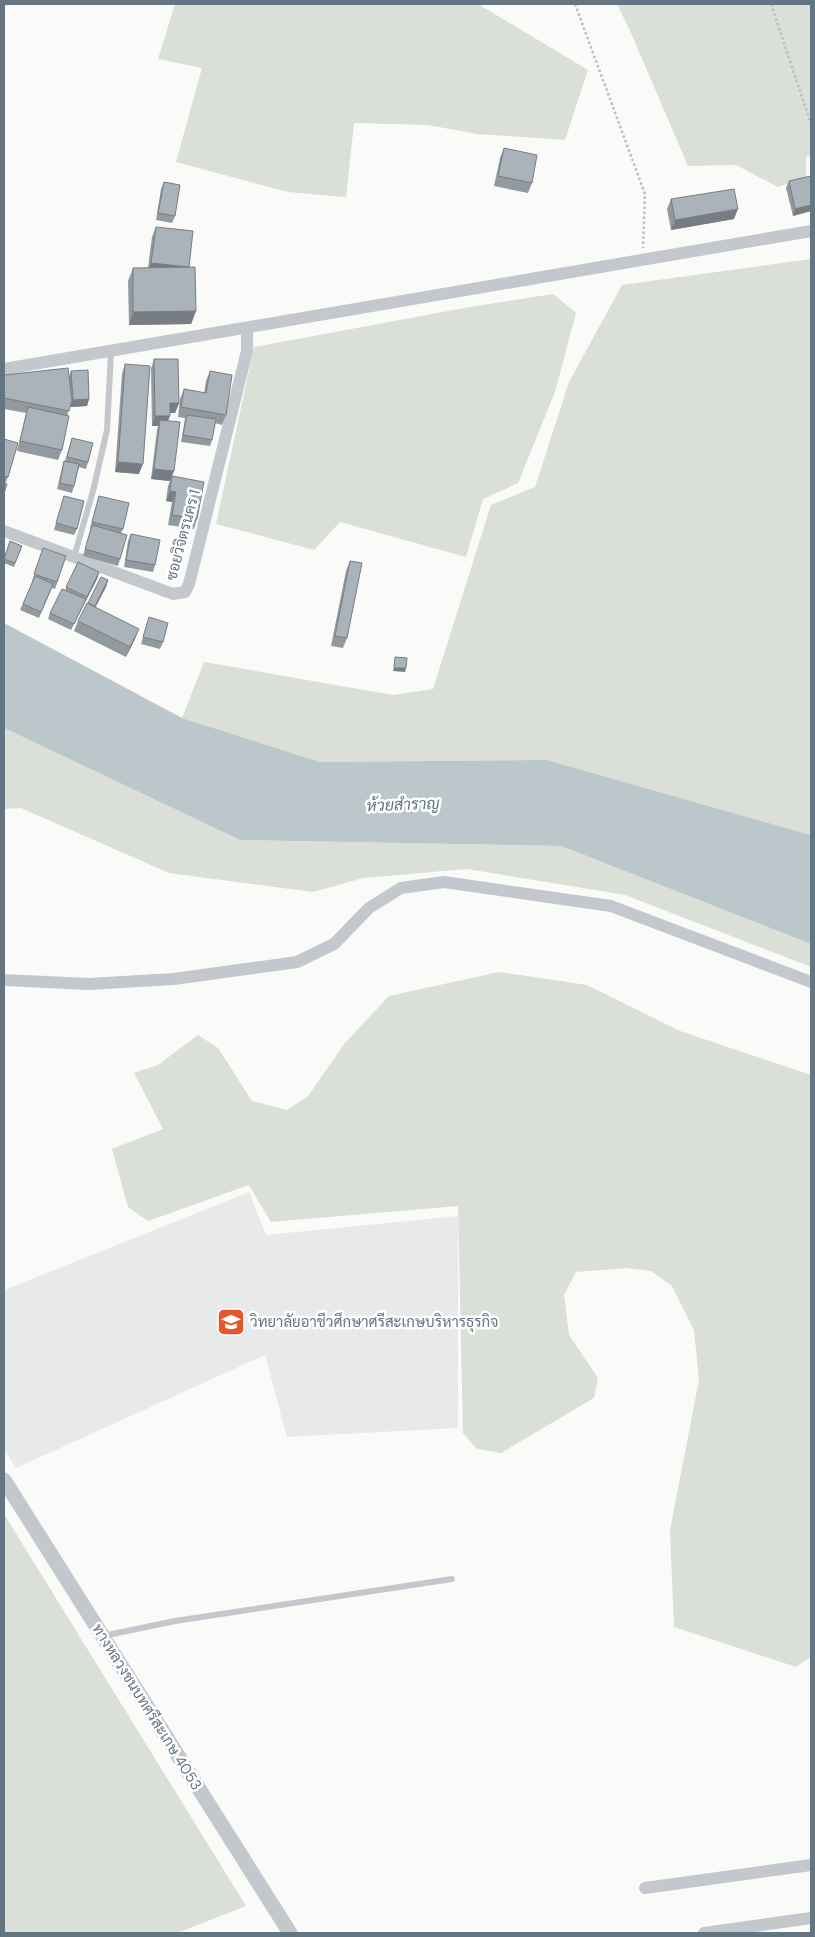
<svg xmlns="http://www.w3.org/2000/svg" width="815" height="1937" font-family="'DM Sans',Sarabun,sans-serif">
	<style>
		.built { fill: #e8e9e9 }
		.green { fill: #dadfd7 }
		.water { fill: #bbc7cb }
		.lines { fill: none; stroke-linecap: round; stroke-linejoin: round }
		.path { stroke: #bbbfc2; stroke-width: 2.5; stroke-dasharray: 2.5 2.5; stroke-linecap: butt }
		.service { stroke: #c3c8cc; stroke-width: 6 }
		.minor { stroke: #c3c8cc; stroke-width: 12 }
		.tertiary { stroke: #c3c8cc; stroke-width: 15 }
		.wall { fill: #929a9f }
		.shaded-wall { fill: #777d82 }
		.building { fill: #aab3b9; stroke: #777d82 }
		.labels { text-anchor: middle; stroke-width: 5; stroke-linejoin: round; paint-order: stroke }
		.street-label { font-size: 15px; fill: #657683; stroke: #fff }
		.poi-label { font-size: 15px; fill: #657683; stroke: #fff; text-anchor: start }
		.water-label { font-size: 16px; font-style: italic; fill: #60757c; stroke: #fff }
	</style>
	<rect width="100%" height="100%" fill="#fafaf8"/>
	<path class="built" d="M249,1192L266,1235L458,1216V1428L287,1437L265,1355L16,1468L4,1449V1290Z"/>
	<path class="green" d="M175,4H478L588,70L565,140L477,134L428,125L354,123L346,197L288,192L176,162L202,68L158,59Z
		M617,4H811V155L806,157V177L778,187L736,165L688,166L631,33Z
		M811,259V835L547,760L320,762L182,718L204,662L393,695L433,689L491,505L535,487L569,382L622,285Z
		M553,294L576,313L555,392L518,483L483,499L466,557L340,522L314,550L216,524L254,347L470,307Z
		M4,728L240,840L561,846L811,944V967L625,895L467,869L363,878L313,892L169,873L21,808L4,809Z
		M499,972L587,985L680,1031L811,1075V1657L796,1667L674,1627L670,1530L699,1380L694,1330L672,1286L651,1271L626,1268L576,1272L564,1295L569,1335L598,1378L594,1398L501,1453L477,1449L463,1433L458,1206L271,1222L249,1185L148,1221L128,1207L112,1149L163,1129L134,1073L158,1065L198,1035L218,1048L252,1101L287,1110L308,1096L345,1043L389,996Z
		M4,1514L246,1906L177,1933H4Z"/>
	<path class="water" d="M4,623L182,718L320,762L547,760L811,835V944L561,846L240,840L4,728Z"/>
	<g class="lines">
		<path class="path" d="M575,4L645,194L643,248
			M771,4L811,124"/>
		<path class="service" d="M74,557L93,491L107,430L111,351
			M103,1636L175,1621L452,1579"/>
		<path class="minor" d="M4,369L811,231
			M4,531L173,594L185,592L189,584L247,351V328
			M4,980L89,984L174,979L297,962L334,944L369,908L401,888L444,882L611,906L811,982
			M645,1888L811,1865
			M704,1933L811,1918"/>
		<path class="tertiary" d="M4,1480L290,1933"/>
	</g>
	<path class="wall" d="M504,148L532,183L528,193L494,186L500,158Z
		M811,176V211L793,216L786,188L789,181Z
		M164,182L175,216L172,223L156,220L161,189Z
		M671,199L734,219L671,230L667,209Z
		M156,227L189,267L196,311L191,324L129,325L128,281L133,268H148L152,237Z
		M154,359L179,403L175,413H170L168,421L170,481L151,479L157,430L158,426H152L151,369Z
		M125,364L139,474L115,472L122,374Z
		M71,371L89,399L87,406L70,407L67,416L62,450L58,460L17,451L26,413L4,409V375L69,377Z
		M210,371L226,415L222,425L215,423L212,440L210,446L181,442L185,418L178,417L180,399L184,389L204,393L206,381Z
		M72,438L88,462L86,469L79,467L74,486L72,493L57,489L62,468L64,461H65Z
		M4,439L8,477L5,484L4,493Z
		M172,476L197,519L194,529L168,525L172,502L166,501L168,486Z
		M64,496L77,529L74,535L54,530Z
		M99,496L123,529L121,533L120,559L118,566L83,556L91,529L90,528Z
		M131,534L155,565L153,572L124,567L128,541Z
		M22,546L14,567L4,563V558Z
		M43,548L66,556L55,589L52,588L39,618L20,610L33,581H32Z
		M350,561L347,638L343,648L331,646L346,571Z
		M78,562L99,572L97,579L71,630L48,619L50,613L65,590Z
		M108,580L106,587L95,607L135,639L126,657L74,631L78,621Z
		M149,617L163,642L160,649L141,644Z"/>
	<path class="shaded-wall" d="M811,205V211L793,216L795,209Z
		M738,209L734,219L671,230L675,220Z
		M151,263L189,267L148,273Z
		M196,311L191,324L129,325L133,312Z
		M89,399L87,406L70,407L73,400Z
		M170,403H179L175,413H166Z
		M155,416H170L166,426L160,420L158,426H152Z
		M118,462L143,464L139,474L115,472Z
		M154,469L174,471L170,481L151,479Z
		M170,491L176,492L172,502L166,501Z
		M99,572L97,579L84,604L87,597Z
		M108,580L106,587L92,614L94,607Z
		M139,629L135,639L126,657L130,647Z
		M394,668H406L405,672L393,671Z"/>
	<path class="building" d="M504,148L537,155L532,183L498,176Z
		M811,176V205L795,209L789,181Z
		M164,182L180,185L175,216L158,213Z
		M734,189L738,209L675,220L671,199Z
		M156,227L193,231L189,267L151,263Z
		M195,267L196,311L133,312V268Z
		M154,359H178L179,403H170V416H155Z
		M125,364L150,366L143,464L118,462Z
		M68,368L72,400L69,411L4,398V375Z
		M88,370L89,399L73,400L71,371Z
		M210,371L232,375L226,415L181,407L184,389L206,393Z
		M28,407L69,416L62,450L20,441Z
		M187,415L216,419L212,440L183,435Z
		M160,420L180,422L174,471L154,469Z
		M72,438L93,443L88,462L67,457Z
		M4,439L18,443L8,477L4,476Z
		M64,461L79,464L74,486L60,483Z
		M172,476L204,482L197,519L172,515L176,492L170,491Z
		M4,483L7,484L4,493Z
		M64,496L84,501L77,529L56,523Z
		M99,496L129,503L123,529L92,522Z
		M92,525L127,535L120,559L85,549Z
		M131,534L160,540L155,565L126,560Z
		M10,541L22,546L15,563L4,559Z
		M43,548L66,556L57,582L34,574Z
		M350,561L362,563L347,638L335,636Z
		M78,562L99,572L87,597L66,587Z
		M35,576L53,584L41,612L23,604Z
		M101,577L108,580L95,606L88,603Z
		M62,589L86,599L74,624L50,613Z
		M87,603L139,629L130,647L78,621Z
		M149,617L168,623L163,642L143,637Z
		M395,657L407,658L406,668H394Z"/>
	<defs>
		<g id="university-square" transform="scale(1.4375)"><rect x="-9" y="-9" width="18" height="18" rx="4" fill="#e4572e" stroke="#fff"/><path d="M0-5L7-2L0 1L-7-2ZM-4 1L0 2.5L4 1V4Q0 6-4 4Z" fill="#fff"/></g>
	</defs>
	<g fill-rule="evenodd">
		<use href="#university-square" x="231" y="1322"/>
	</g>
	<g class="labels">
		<g class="street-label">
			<text transform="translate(183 535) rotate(-75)" y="5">ซอยวิจิตรนคร 1</text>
			<text transform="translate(147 1707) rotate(58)" y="5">ทางหลวงชนบทศรีสะเกษ 4053</text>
		</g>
		<g class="poi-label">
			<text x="250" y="1327">วิทยาลัยอาชีวศึกษาศรีสะเกษบริหารธุรกิจ</text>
		</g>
		<g class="water-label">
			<text transform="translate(403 804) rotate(-2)" y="6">ห้วยสำราญ</text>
		</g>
	</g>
	<rect width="815" height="1937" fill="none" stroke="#657683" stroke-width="10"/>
</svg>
